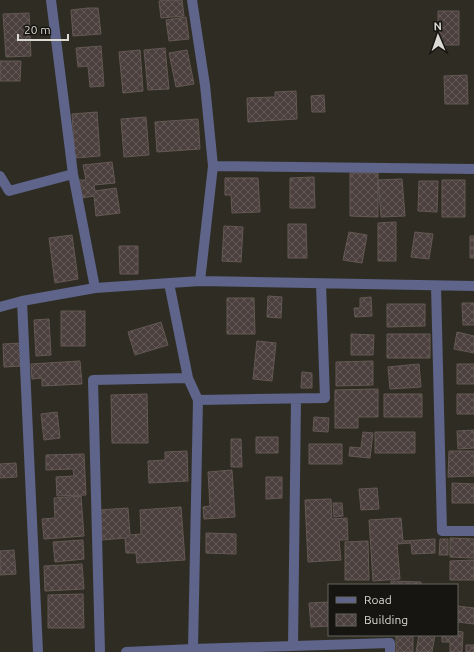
<svg xmlns="http://www.w3.org/2000/svg" width="474" height="652" font-family="Ubuntu,sans-serif">
	<style>
		.building { fill: url(#building-cross-hatch); stroke: #645854 }
		.lines { fill: none; stroke-linecap: round; stroke-linejoin: round }
		.minor { stroke: #5e648a; stroke-width: 10 }
	</style>
	<defs>
		<pattern id="building-cross-hatch" width="8" height="8" patternUnits="userSpaceOnUse"><rect width="8" height="8" fill="#4b403d"/><path d="M0 0l8 8M0 8l8-8" fill="none" stroke="#645b58"/></pattern>
	</defs>
	<rect width="100%" height="100%" fill="#2f2d23"/>
	<path class="building" d="M165,0H182L184,16L161,18L159,1Z
		M88,8H98L101,34L73,36L71,10Z
		M438,11H459V45H438Z
		M29,13L31,56L6,57L3,14Z
		M186,17L189,39L169,41L166,20Z
		M101,46L104,86L90,87L88,66L78,67L76,48Z
		M165,48L169,89L148,90L144,50Z
		M140,50L143,91L123,93L119,52Z
		M187,50L194,84L176,87L169,53Z
		M0,61H21L20,81H0Z
		M467,75L468,104H445L444,76Z
		M296,91L297,119L248,122L247,98L275,97V92Z
		M324,95L325,112H312L311,96Z
		M97,112L100,156L75,158L72,114Z
		M146,117L149,155L124,157L121,119Z
		M198,119L200,149L157,152L155,122Z
		M112,162L115,183L94,185L95,191L116,188L120,213L96,216L94,196L82,198L79,180H86L83,165Z
		M350,173H378V217L350,216Z
		M314,177L315,208H290V178Z
		M225,178H258L260,212L232,213L231,195H225Z
		M402,179L405,216L381,217L378,180Z
		M442,180H465V217H442Z
		M419,181H438L437,212L418,211Z
		M396,222V261H378V223Z
		M288,224H306L307,258H288Z
		M224,226L243,227L241,262L222,261Z
		M349,232L367,235L362,263L343,260Z
		M415,232L433,234L429,259L411,257Z
		M72,235L78,279L55,283L49,238Z
		M470,236H474V258H470Z
		M119,246H138V274H120Z
		M268,296L282,297L281,318L267,317Z
		M371,297L372,316L355,317L354,308H360V298Z
		M227,298H254L255,334H227Z
		M462,303H474V325H463Z
		M387,304H425V326L387,327Z
		M61,311H85V346H61Z
		M49,319L51,355L36,356L34,320Z
		M161,322L168,345L135,355L128,332Z
		M457,332L474,336V353L454,349Z
		M351,334L374,335L373,355H351Z
		M387,334H430V358H387Z
		M257,341L276,343L272,381L253,379Z
		M22,343L23,366L4,367L3,344Z
		M80,361L82,384L42,386V378L32,379L31,364Z
		M373,361V385L336,386V362Z
		M419,364L421,387L390,389L388,367Z
		M457,364H474V384H457Z
		M302,372L312,373V388H301Z
		M378,389V417H358V428H335V390Z
		M147,394L148,443H112L111,395Z
		M384,394H422V417H384Z
		M457,394H474V414H457Z
		M57,412L60,438L44,440L41,414Z
		M314,417L329,418L328,432L313,431Z
		M474,430V448L458,449L457,431Z
		M363,432L373,433L370,458L349,456L350,447L361,448Z
		M375,432H415V453H375Z
		M256,437H278V453H256Z
		M231,439H241L242,467H231Z
		M309,444H342V464H309Z
		M187,451L188,481L149,483L148,461L165,460V452Z
		M449,451H474V476L448,477Z
		M84,454L86,495L57,496L56,477L74,476L73,469L46,470V455Z
		M16,463L17,477L0,478V464Z
		M232,470L235,517L204,519L203,507L210,506L208,472Z
		M266,477H282V498L266,499Z
		M452,483L474,484V503H452Z
		M377,488L379,509L361,510L359,489Z
		M81,496L84,536L44,539L42,519L55,518L54,498Z
		M331,499L332,519L347,518L348,540H339L341,560L308,562L305,500Z
		M333,503H342L343,516L334,517Z
		M181,507L185,560L137,563L136,553H126L125,538L102,540L100,510L128,508L130,535L141,534L140,510Z
		M401,518L403,541L435,539V553L412,554L411,543L397,544L400,579L373,581L369,520Z
		M206,533L236,534V554L206,553Z
		M450,538L474,539V558L450,557Z
		M440,539H448V555H439Z
		M83,540L84,559L55,562L53,542Z
		M368,541L369,580H345V542Z
		M14,550L16,574L0,575V551Z
		M474,560V580H450V561Z
		M82,564L84,589L45,591L44,566Z
		M391,581L421,582V585H391Z
		M83,594L84,628H48V595Z
		M329,602V626L311,627L309,603Z
		M457,606L474,608V624L457,622Z
		M457,631L463,632L462,652H450V642H442V635H457Z
		M396,635H413V652H396Z
		M419,635H435L432,652H416Z
		M466,645H474V652H466Z"/>
	<g class="lines">
		<path class="minor" d="M51,0L73,174L95,288
			M192,0L205,85L213,166L200,281
			M213,166L474,169
			M0,176L9,191L73,174
			M436,286L442,531H474
			M22,301L38,652
			M0,307L22,301L95,288L200,281L474,286
			M188,378L198,400
			M293,646L296,399
			M193,649L390,643V652
			M100,652L93,380L188,378L169,283
			M126,652L193,649L198,400L325,398L321,284"/>
	</g>
	<rect x="328" y="584" width="130" height="52" fill="#161511" stroke="#65645f"/>
	<rect x="336" y="597" width="20" height="6" fill="#5e648a" stroke="#65645f"/>
	<text x="364" y="604" font-size="12" fill="#dbdad4">Road</text>
	<rect x="336" y="614" width="20" height="12" fill="url(#building-cross-hatch)" stroke="#65645f"/>
	<text x="364" y="624" font-size="12" fill="#dbdad4">Building</text>
	<g transform="translate(438 36) rotate(358)" stroke="#161511" stroke-width="3" paint-order="stroke">
	<path d="M0-3L7 15L0 10L-7 15Z" fill="#dbdad4"/>
	<text y="-6" font-size="11" font-weight="bold" text-anchor="middle" fill="#dbdad4">N</text>
	</g>
	<path d="M18 34v6h50v-6" fill="none" stroke="#dbdad4" stroke-width="2"/>
	<text x="24" y="34" font-size="12" fill="#dbdad4" stroke="#161511" stroke-width="3" paint-order="stroke">20 m</text>
</svg>
